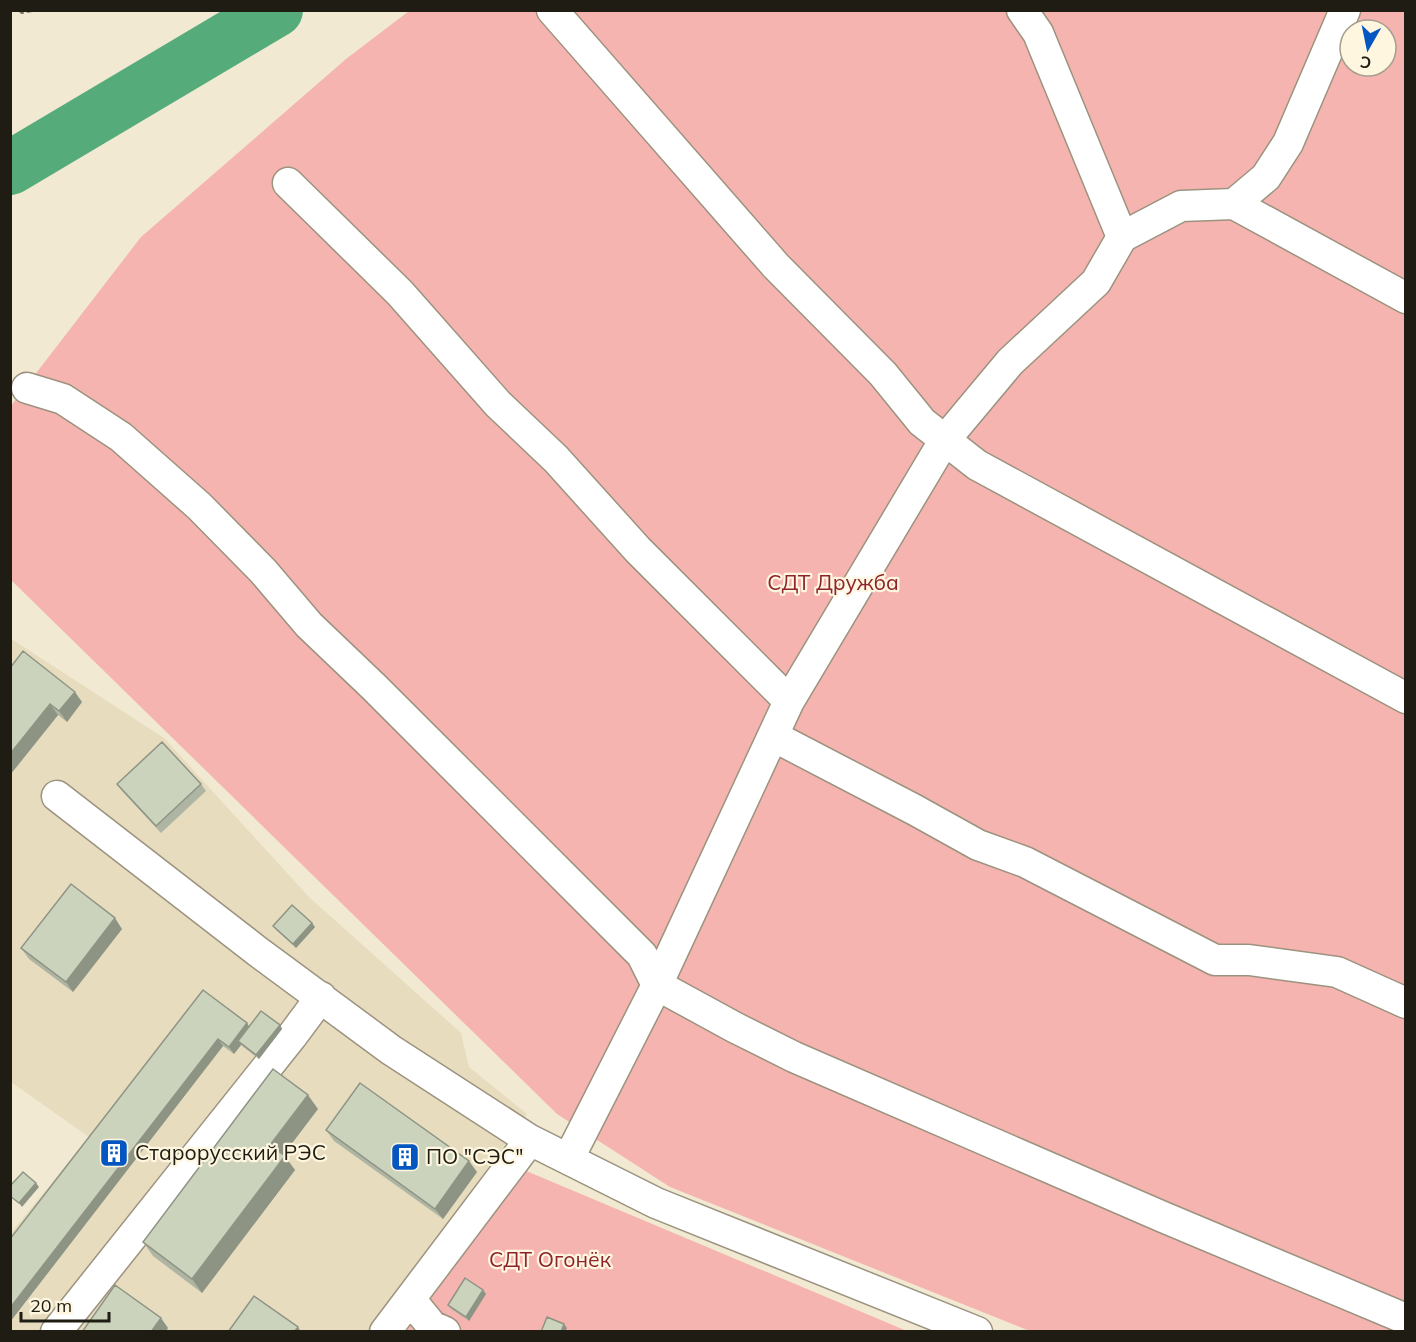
<svg xmlns="http://www.w3.org/2000/svg" width="1416" height="1342" font-family="Mulish,sans-serif">
	<style>
		.built { fill: #e8dcbf }
		.green { fill: #f6b4b1; fill-rule: evenodd }
		.lines { fill: none; stroke-linecap: round; stroke-linejoin: round }
		.river { stroke: #56ab7b; stroke-width: 54 }
		.minor-casing { stroke: #9b937f; stroke-width: 33 }
		.path { stroke: #7e796a; stroke-width: 4; stroke-dasharray: 4.5 3; stroke-linecap: butt }
		.minor { stroke: #fff; stroke-width: 30 }
		.wall { fill: #afb5a3 }
		.shaded-wall { fill: #8e9484 }
		.building { fill: #cbd3bd; stroke: #8e9484; stroke-width: 1.5 }
		.labels { text-anchor: middle; stroke-width: 4.5; stroke-linejoin: round; paint-order: stroke }
		.park-label { font-size: 21px; fill: #8d242b; stroke: #fef6df }
		.poi-label { font-size: 21px; fill: #1f1c14; stroke: #fef6df; text-anchor: start }
	</style>
	<rect width="100%" height="100%" fill="#f1e9d2"/>
	<path class="built" d="M10,638L164,738L309,897L461,1033L469,1067L527,1114L369,1331H11V1233L89,1137L11,1082Z"/>
	<path class="green" d="M409,11H1405V1331H1030L670,1187L557,1114L11,580L10,407L141,237L346,59ZM1350,30H1386V66H1350Z
		M524,1170L907,1331L406,1332Z"/>
	<g class="lines">
		<path class="river" d="M10,168L276,10"/>
		<g class="minor-casing">
			<path id="minor" d="M552,10L776,266L883,374L922,422L977,465L1406,698
				M1022,10L1038,33L1122,237
				M288,183L400,293L498,404L556,459L638,550L789,701
				M1234,204L1406,298
				M27,388L63,399L121,437L199,506L263,571L309,625L374,687L642,955L657,985L734,1027L794,1057L1163,1217L1406,1319
				M773,736L915,810L978,845L1025,862L1215,960H1249L1337,972L1406,1003
				M57,796L257,951L391,1050L530,1140L656,1203L977,1332
				M569,1158L657,985L789,701L944,441L1010,362L1096,282L1122,237L1181,206L1234,204L1266,177L1288,143L1345,10
				M410,1299L432,1326L445,1332
				M56,1332L292,1036L321,997
				M385,1332L530,1140"/>
		</g>
		<path class="path" d="M20,10L22,12L32,10"/>
		<use href="#minor" class="minor"/>
	</g>
	<path class="wall" d="M10,668L82,702L67,722L58,715L10,775Z
		M117,784H201L206,791L161,833L122,791Z
		M273,926L315,927L296,948L276,930Z
		M122,929L73,992L29,959L21,948Z
		M203,990L249,1027L280,1025L282,1029L259,1059L241,1045L234,1054L223,1046L10,1322Z
		M318,1109L283,1155L295,1170L202,1293L153,1256L143,1242Z
		M326,1130L477,1172L443,1219L334,1141Z
		M483,1290L486,1294L469,1321L451,1309L448,1305Z"/>
	<path class="shaded-wall" d="M75,692L82,702L67,722L59,711Z
		M50,704L58,715L10,775V754Z
		M115,918L122,929L73,992L66,982Z
		M312,923L315,927L296,948L293,944Z
		M247,1023L252,1031L238,1041L241,1045L234,1054L229,1047Z
		M280,1025L282,1029L259,1059L256,1055Z
		M218,1039L223,1046L10,1322V1308Z
		M308,1095L318,1109L280,1159L270,1145Z
		M285,1156L295,1170L202,1293L192,1279Z
		M469,1161L477,1172L443,1219L435,1209Z
		M36,1183L39,1187L22,1207L19,1203Z
		M483,1290L486,1294L469,1321L466,1317Z
		M161,1318L168,1328L166,1332H151Z
		M564,1324L567,1328L565,1332H561Z
		M298,1327L301,1332H294Z"/>
	<path class="building" d="M23,651L75,692L59,711L50,704L10,754V668Z
		M162,742L201,784L156,826L117,784Z
		M71,884L115,918L66,982L21,948Z
		M292,905L312,923L293,944L273,926Z
		M203,990L247,1023L229,1047L218,1039L10,1308V1239Z
		M261,1011L280,1025L256,1055L238,1041Z
		M273,1069L308,1095L270,1145L285,1156L192,1279L143,1242Z
		M360,1083L469,1161L435,1209L326,1130Z
		M23,1172L36,1183L19,1203L10,1196V1186Z
		M465,1278L483,1290L466,1317L448,1305Z
		M115,1285L161,1318L151,1332H82Z
		M254,1296L298,1327L294,1332H228Z
		M547,1317L564,1324L561,1332H541Z"/>
	<defs>
		<g id="building-square" transform="scale(1.5)"><rect x="-9" y="-9" width="18" height="18" rx="4" fill="#0457c1" stroke="#fef6df"/><path d="M-4-6H4V6H1V3H-1V6H-4ZM-2.5-4.3h1.7v1.8h-1.7ZM.8-4.3h1.7v1.8H.8ZM-2.5-1h1.7V.8h-1.7ZM.8-1h1.7V.8H.8Z" fill="#fff"/></g>
	</defs>
	<g fill-rule="evenodd">
		<use href="#building-square" x="114" y="1153"/>
		<use href="#building-square" x="405" y="1157"/>
	</g>
	<g class="labels">
		<g class="park-label">
			<text x="833" y="590">СДТ Дружба</text>
			<text x="550" y="1267">СДТ Огонёк</text>
		</g>
		<g class="poi-label">
			<text x="135" y="1160">Старорусский РЭС</text>
			<text x="426" y="1164">ПО "СЭС"</text>
		</g>
	</g>
	<rect width="1416" height="1342" fill="none" stroke="#1f1c14" stroke-width="24"/>
	<g transform="translate(1368 48) rotate(189)"><circle r="28" fill="#fef6df" stroke="#a59f8e" stroke-width="1.5"/>
	<path d="M0-4.5L10 22L0 15L-10 22Z" fill="#0457c1"/>
	<text y="-9" font-size="16" font-weight="bold" text-anchor="middle" fill="#1f1c14">С</text>
	</g>
	<path d="M21 1312v9h88v-9" fill="none" stroke="#1f1c14" stroke-width="3"/>
	<text x="30" y="1312" font-size="18" fill="#1f1c14" stroke="#fef6df" stroke-width="4.5" paint-order="stroke">20 m</text>
</svg>
